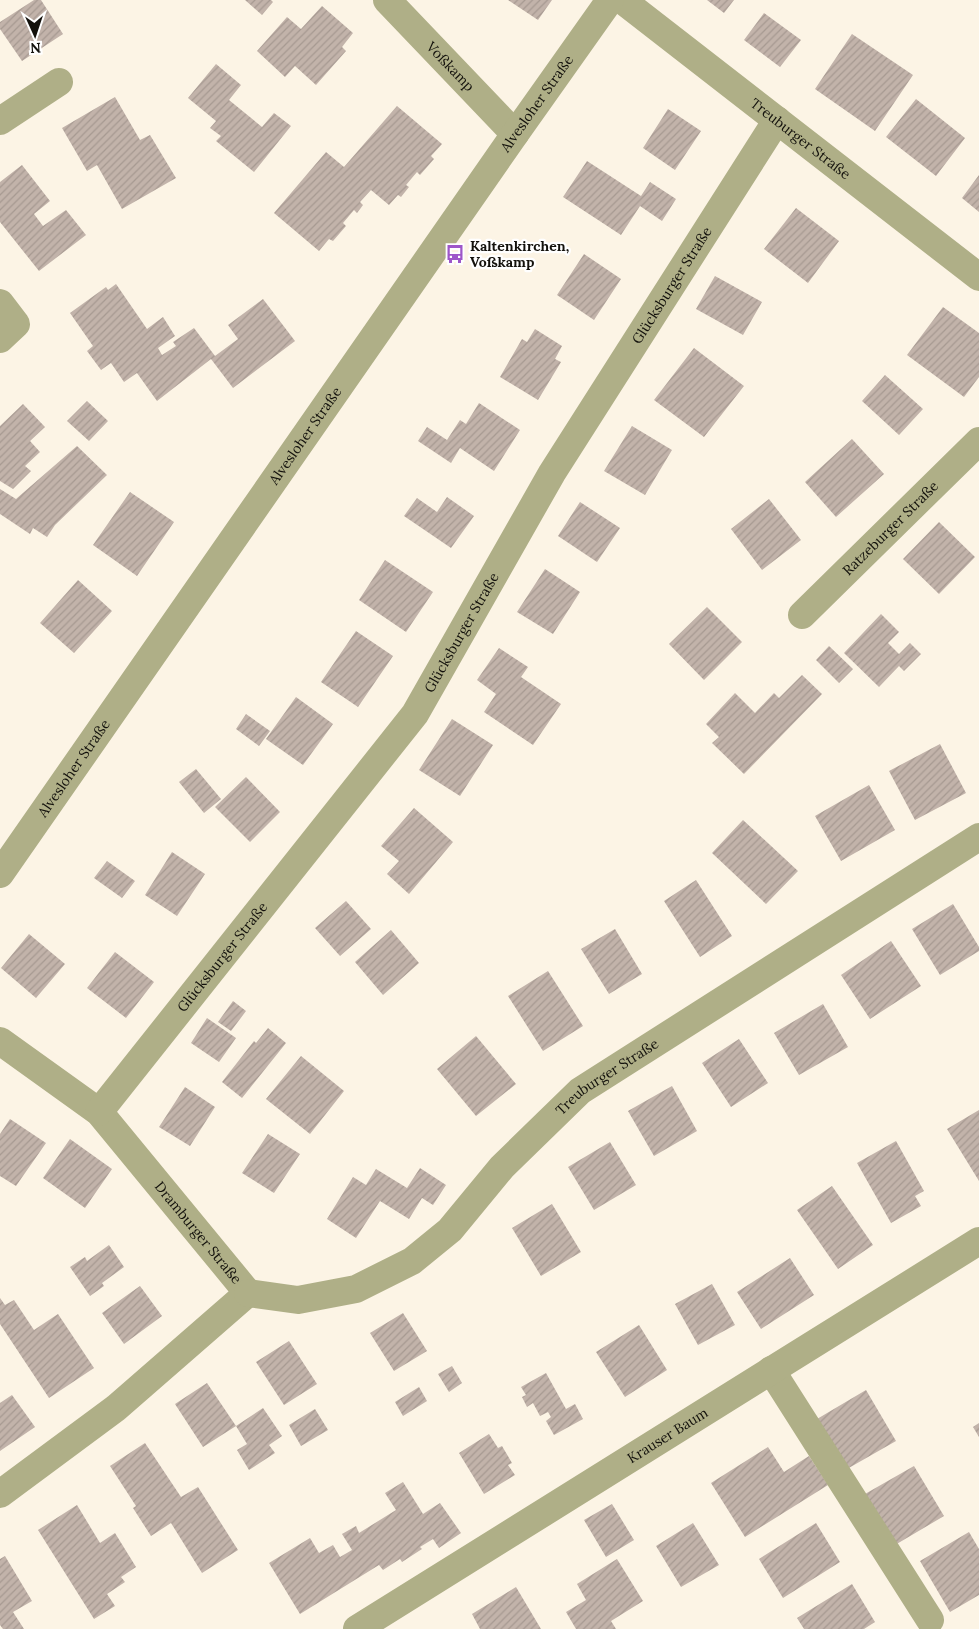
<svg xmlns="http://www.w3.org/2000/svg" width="979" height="1629" font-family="Lora,serif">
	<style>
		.building { fill: url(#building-hatch) }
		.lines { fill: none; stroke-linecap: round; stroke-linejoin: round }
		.minor { stroke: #afaf87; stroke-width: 28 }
		.labels { text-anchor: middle; stroke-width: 4.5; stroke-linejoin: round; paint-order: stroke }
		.street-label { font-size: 14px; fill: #13110c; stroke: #fff }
		.poi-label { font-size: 14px; font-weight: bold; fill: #13110c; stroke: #fff; text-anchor: start }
	</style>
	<defs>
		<pattern id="building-hatch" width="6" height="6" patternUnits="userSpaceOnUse" patternTransform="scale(1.25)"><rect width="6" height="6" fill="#c2b3aa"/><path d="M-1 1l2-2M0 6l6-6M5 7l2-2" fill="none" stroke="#a69991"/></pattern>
	</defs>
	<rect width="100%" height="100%" fill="#fcf4e5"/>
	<path class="building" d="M34,0H41L63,34L22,61L0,29V22Z
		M245,0H271L273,2L262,15Z
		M508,0H552L538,20Z
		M707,0H734L724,13Z
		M322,6L353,33L342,47L346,51L316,85L295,66L285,77L257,51L287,17L301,29Z
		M764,13L801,40L780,67L744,40Z
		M852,34L913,75L875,131L815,89Z
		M216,64L241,85L229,100L262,127L274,113L291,126L254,172L216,141L221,136L210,128L216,121L188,98Z
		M115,97L140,140L150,135L176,178L122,209L97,165L87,171L62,128Z
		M916,99L965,138L936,176L886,137Z
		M397,106L442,144L431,156L434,159L420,175L417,172L406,185L409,187L401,197L398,195L389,205L371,190L360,202L363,205L357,213L354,210L343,223L346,226L333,241L329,239L319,251L274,213L326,152L344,167Z
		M668,109L701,131L675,170L643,148Z
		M587,161L641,196L650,182L676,199L662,221L640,206L621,235L563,197Z
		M22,165L50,201L34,214L43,226L66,210L86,235L39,271L0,222V182Z
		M979,175V212L962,198Z
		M796,208L839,241L808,283L764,249Z
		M584,254L621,279L594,320L557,295Z
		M715,276L762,302L743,335L696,309Z
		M116,284L147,329L163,317L175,336L158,348L162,355L176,346L173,342L194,328L215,356L238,339L228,325L263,299L295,341L233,388L211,359L157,401L137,373L124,382L111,363L101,370L87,351L93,346L70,313L106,287L108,290Z
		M943,307L979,333V377L964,397L907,355Z
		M535,329L562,346L555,359L561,362L538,400L500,377L522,339L527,342Z
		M694,348L744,386L704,437L654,400Z
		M885,375L923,409L899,435L862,401Z
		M87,401L108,421L89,441L67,421Z
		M479,403L520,430L494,471L460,448L451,463L418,441L427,427L447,440L460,420L466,424Z
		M23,404L45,427L30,441L40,452L25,466L31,471L13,489L0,481V426Z
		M632,426L672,450L645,495L604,471Z
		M852,439L884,474L836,517L805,482Z
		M77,446L107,475L55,525L47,537L33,528L30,534L0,514V489L16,499Z
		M130,492L174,522L137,576L93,545Z
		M447,497L474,516L451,548L404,516L417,498L437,512Z
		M769,499L801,540L762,570L731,529Z
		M580,502L620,528L597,562L558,536Z
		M939,522L975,557L939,594L903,559Z
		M385,560L433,592L406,632L359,600Z
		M545,569L580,592L553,634L517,612Z
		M78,580L112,611L74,653L40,623Z
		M707,607L742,642L704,680L669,644Z
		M881,614L899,632L888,643L899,654L910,643L921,654L904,671L899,666L879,687L844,653Z
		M356,631L393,656L358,707L321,682Z
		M829,646L853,669L839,683L816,660Z
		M499,648L528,667L521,677L561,704L533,745L484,712L496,694L477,680Z
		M802,675L822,694L744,774L712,743L719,737L706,724L735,693L755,713L774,693L779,698Z
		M296,697L333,724L303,765L266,739Z
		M246,714L270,731L259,746L236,729Z
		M452,719L493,745L460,796L419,770Z
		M940,744L966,793L915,820L889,771Z
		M196,769L221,799L204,813L179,782Z
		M246,777L280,812L250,842L215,807Z
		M869,785L895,830L841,861L815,816Z
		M414,808L453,842L409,894L387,874L399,861L381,846Z
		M743,820L798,871L766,904L712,853Z
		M172,852L205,874L177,916L145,895Z
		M107,861L135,881L122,898L94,878Z
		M696,880L732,936L700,957L664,901Z
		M346,901L371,929L340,956L315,928Z
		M953,904L979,947V951L940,975L912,929Z
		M615,929L642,974L609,994L581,949Z
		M391,930L419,963L383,995L355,962Z
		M29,934L65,964L36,998L1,968Z
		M891,941L921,986L870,1019L841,975Z
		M115,952L154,982L126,1018L87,988Z
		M548,971L583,1026L543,1051L508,996Z
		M233,1001L246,1011L231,1031L218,1022Z
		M823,1004L848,1047L799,1075L774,1033Z
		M207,1018L236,1038L219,1062L191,1043Z
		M268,1028L286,1043L242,1098L222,1082L254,1041L256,1043Z
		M476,1036L516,1084L476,1116L437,1069Z
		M739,1039L768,1083L731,1107L702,1063Z
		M301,1056L344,1091L310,1134L266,1099Z
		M672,1086L697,1131L654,1156L628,1111Z
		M185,1087L215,1107L190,1146L159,1127Z
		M979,1110V1181L947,1129Z
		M10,1119L46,1143L16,1186L0,1176V1134Z
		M268,1134L300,1154L274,1193L242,1173Z
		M70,1139L112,1169L85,1208L43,1178Z
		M896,1141L924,1191L915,1196L921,1206L891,1223L857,1163Z
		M610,1142L636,1185L594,1210L568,1167Z
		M420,1168L446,1185L433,1205L422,1198L409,1219L380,1201L356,1238L327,1219L353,1177L366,1185L376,1169L407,1188Z
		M832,1186L873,1245L838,1269L797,1210Z
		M552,1204L581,1252L541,1276L512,1228Z
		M109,1245L124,1267L102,1283L104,1286L90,1296L70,1267L85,1257L87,1261Z
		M790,1258L814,1295L761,1329L737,1292Z
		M712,1284L735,1325L698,1345L675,1304Z
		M140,1286L162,1316L124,1344L102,1313Z
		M0,1298L5,1305L14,1300L34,1330L58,1314L94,1368L49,1398L0,1324Z
		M403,1313L427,1351L394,1371L370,1333Z
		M639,1325L667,1370L625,1397L596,1352Z
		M289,1341L317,1384L284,1405L256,1362Z
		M452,1366L462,1383L449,1392L438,1374Z
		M546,1373L566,1409L575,1404L583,1419L554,1435L546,1421L551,1417L548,1412L540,1416L533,1403L527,1407L522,1397L526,1395L521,1387Z
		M207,1383L236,1426L203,1447L175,1404Z
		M419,1387L427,1401L403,1416L395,1402Z
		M866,1390L896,1441L847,1469L817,1419Z
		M12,1395L35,1427L0,1451V1403Z
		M263,1408L282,1436L269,1445L275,1453L249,1470L237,1450L247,1444L236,1426Z
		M315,1409L328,1430L301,1446L289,1425Z
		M979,1423V1437L973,1427Z
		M489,1434L498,1448L502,1446L512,1463L508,1465L515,1475L484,1494L459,1453Z
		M145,1443L181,1497L198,1487L238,1550L202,1573L171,1523L151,1536L133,1508L136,1506L110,1466Z
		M768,1447L784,1472L809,1456L828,1485L745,1537L711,1483Z
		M914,1466L944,1516L895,1545L865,1494Z
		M403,1482L423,1514L440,1503L461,1533L439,1548L433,1539L420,1547L422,1549L402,1562L400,1559L383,1570L379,1565L300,1614L269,1563L310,1538L319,1553L333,1545L340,1557L352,1550L342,1534L356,1526L359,1533L396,1510L385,1493Z
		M612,1504L634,1540L606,1557L584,1520Z
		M77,1505L100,1543L115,1533L136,1567L121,1577L125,1582L107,1594L115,1606L94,1619L38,1530Z
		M693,1523L719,1565L681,1587L656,1546Z
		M816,1523L840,1562L783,1598L759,1559Z
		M969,1532L979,1549V1595L950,1612L920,1561Z
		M5,1556L32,1601L13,1612L24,1629H3L0,1625V1559Z
		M617,1559L643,1601L611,1621L616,1629H576L566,1612L586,1600L577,1584Z
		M852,1584L875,1622L864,1629H804L797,1618Z
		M516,1587L541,1629H480L472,1614Z"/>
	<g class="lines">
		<g class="minor">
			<path id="s1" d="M387,0L515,134"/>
			<path id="s2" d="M622,0L979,277"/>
			<path d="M0,121L59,82"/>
			<path d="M0,303L16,324L0,339"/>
			<path id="s3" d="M802,615L979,441"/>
			<path id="s4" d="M0,874L515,134L610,0"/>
			<path id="s5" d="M0,1041L99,1112L248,1293L116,1408L0,1494"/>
			<path id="s6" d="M99,1112L415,714L552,473L777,120"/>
			<path id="s7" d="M248,1293L298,1300L356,1289L412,1261L450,1230L502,1167L580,1091L979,837"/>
			<path d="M771,1370L930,1620"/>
			<path id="s8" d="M357,1629L979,1241"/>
		</g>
	</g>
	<defs>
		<g id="bus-bare" transform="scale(1.5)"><path d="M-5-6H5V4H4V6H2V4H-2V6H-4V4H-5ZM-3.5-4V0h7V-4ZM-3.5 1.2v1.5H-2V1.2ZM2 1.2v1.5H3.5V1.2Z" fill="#9e56c9" stroke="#fff" stroke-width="2.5" paint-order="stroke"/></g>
	</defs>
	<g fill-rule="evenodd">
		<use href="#bus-bare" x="455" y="254"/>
	</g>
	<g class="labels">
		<g class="street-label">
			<text dy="5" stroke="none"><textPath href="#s1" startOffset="92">Voßkamp</textPath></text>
			<text dy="5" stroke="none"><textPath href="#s4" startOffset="939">Alvesloher Straße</textPath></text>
			<text dy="5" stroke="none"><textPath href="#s2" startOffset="226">Treuburger Straße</textPath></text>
			<text dy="5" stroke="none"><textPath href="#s6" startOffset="1008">Glücksburger Straße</textPath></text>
			<text dy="5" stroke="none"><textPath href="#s4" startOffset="534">Alvesloher Straße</textPath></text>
			<text dy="5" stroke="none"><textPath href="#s3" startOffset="124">Ratzeburger Straße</textPath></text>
			<text dy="5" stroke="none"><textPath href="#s6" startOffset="602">Glücksburger Straße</textPath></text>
			<text dy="5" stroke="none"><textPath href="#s4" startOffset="129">Alvesloher Straße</textPath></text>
			<text dy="5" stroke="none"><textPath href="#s6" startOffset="198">Glücksburger Straße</textPath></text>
			<text dy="5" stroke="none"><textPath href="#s7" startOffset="442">Treuburger Straße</textPath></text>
			<text dy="5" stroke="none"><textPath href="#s5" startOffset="278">Dramburger Straße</textPath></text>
			<text dy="5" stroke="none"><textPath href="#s8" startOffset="366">Krauser Baum</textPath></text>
		</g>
		<g class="poi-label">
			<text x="470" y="251">Kaltenkirchen,<tspan x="470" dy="16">Voßkamp</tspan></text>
		</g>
	</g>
	<g transform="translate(35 35) rotate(177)" stroke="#ffffff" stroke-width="4" paint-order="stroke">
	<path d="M0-4L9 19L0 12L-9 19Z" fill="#13110c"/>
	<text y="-8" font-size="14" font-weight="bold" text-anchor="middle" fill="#13110c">N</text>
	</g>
</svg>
